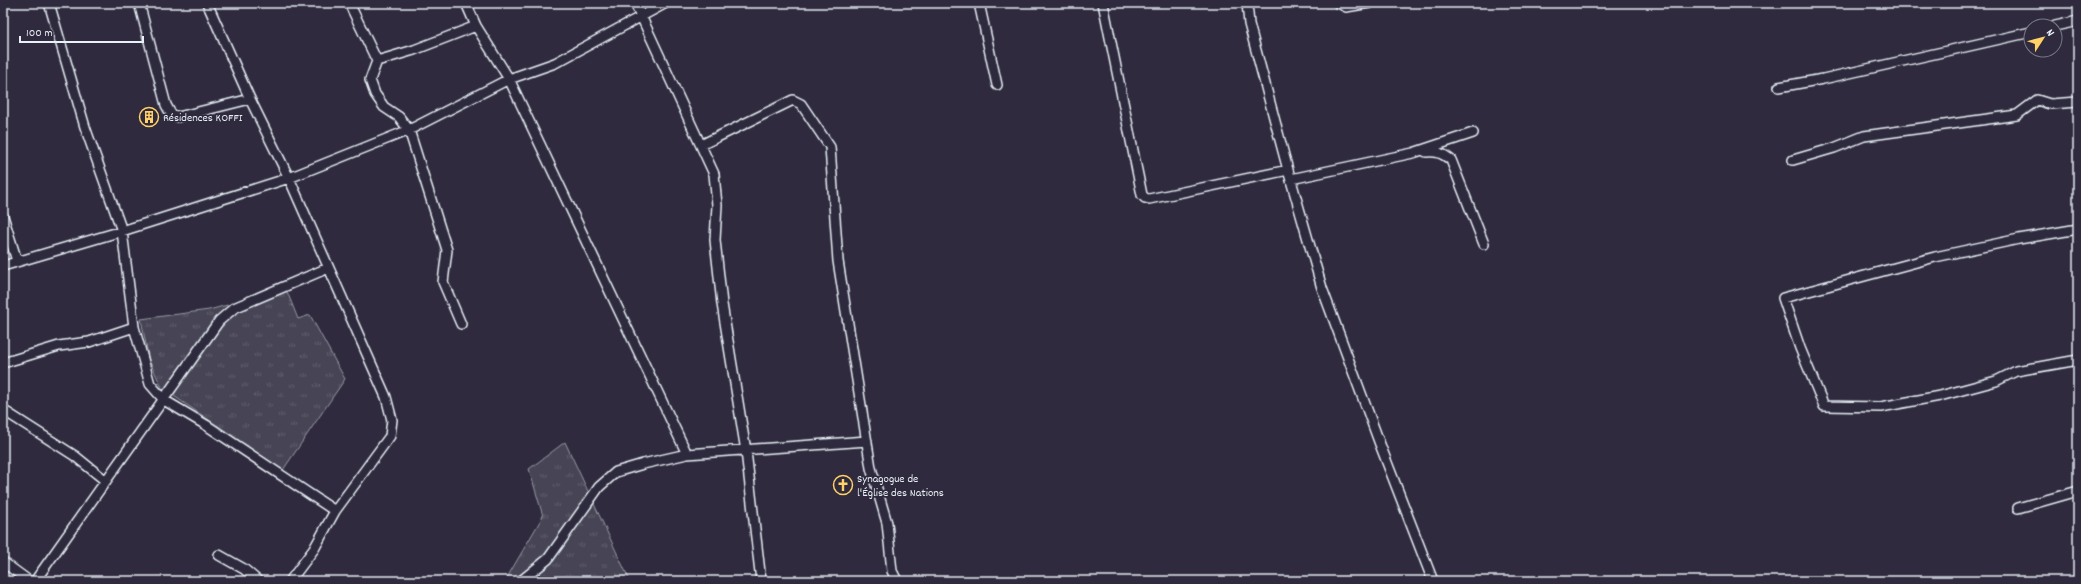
<svg xmlns="http://www.w3.org/2000/svg" width="2081" height="584" font-family="Dekko,sans-serif">
	<style>
		.grass { fill: url(#grass-tufts); stroke: #979aa6 }
		.lines { fill: none; stroke-linecap: round; stroke-linejoin: round }
		.minor-casing { stroke: #e8f1f8; stroke-width: 12 }
		.minor { stroke: #2f2a3d; stroke-width: 9 }
		.labels { text-anchor: middle; stroke-width: 3.5; stroke-linejoin: round; paint-order: stroke }
		.poi-label { font-size: 12px; fill: #e8f1f8; stroke: #2f2a3d; text-anchor: start }
	</style>
	<defs>
		<pattern id="grass-tufts" width="24" height="20" patternUnits="userSpaceOnUse"><rect width="24" height="20" fill="#464455"/><path d="M3 7l-1-3M5 7V3M7 7l1-3M15 17l-1-3M17 17v-4M19 17l1-3" fill="none" stroke="#615f6e"/></pattern>
	</defs>
	<rect width="100%" height="100%" fill="#2f2a3d"/>
	<filter id="ink" filterUnits="userSpaceOnUse"><feTurbulence type="fractalNoise" baseFrequency=".025" numOctaves="2"/><feDisplacementMap in="SourceGraphic" scale="8" xChannelSelector="R" yChannelSelector="G"/><feConvolveMatrix kernelMatrix="1 2 1 2 8 2 1 2 1" color-interpolation-filters="sRGB"/></filter>
	<g filter="url(#ink)">
		<path class="grass" d="M286,289L298,319L310,315L345,379L283,470L162,388L149,360L141,319L209,310Z
			M565,442L630,581H505L543,516L529,469Z"/>
		<g class="lines">
			<g class="minor-casing">
				<path id="minor" d="M49,3L85,127L122,231L134,327L150,384L164,400L206,425L335,511L314,549L290,581
					M139,3L166,105L171,114L178,117L250,99
					M207,3L250,99L289,178L386,397L392,420L390,436L335,511
					M349,3L377,61L370,80L375,94L384,107L399,117L409,130L447,250L443,282L461,324
					M466,3L476,26L509,79L687,454
					M635,3L714,174L717,205L715,240L722,304L746,451L761,581
					M979,3L997,85
					M1103,3L1142,195L1145,198L1149,199L1288,170
					M1247,3L1249,24L1288,170L1322,288L1381,447L1433,581
					M1338,3L1346,7L1370,3
					M2055,26L2078,21
					M377,61L414,50L476,26
					M1779,87L1823,79L2031,32
					M701,145L793,100L801,104L830,147L838,261L871,468L887,523L892,571L897,581
					M1426,152C1437,151 1442,153 1451,160L1484,244
					M1793,160L1834,148L1864,136L2017,115L2037,100L2050,104L2078,102
					M1291,179L1413,153L1473,133
					M3,216L17,261
					M2078,229L2019,239L1935,257L1783,298L1800,348L1824,406L1881,407L1940,396L1996,381L2016,371L2078,360
					M3,266L122,231L289,178L409,130L509,79L555,63L666,3
					M3,363L59,346L89,342L134,327
					M3,410L75,456L106,481
					M2018,508L2078,491
					M219,555L244,569L258,581
					M3,562L29,581
					M35,581L219,321L234,308L328,268
					M521,581L548,559L599,487L616,472L643,464L687,454L867,441"/>
			</g>
			<use href="#minor" class="minor"/>
		</g>
	</g>
	<defs>
		<g id="building-ring" transform="scale(1)"><circle r="9.5" fill="#2f2a3d" stroke="#ffd166" stroke-width="1.5"/><path d="M-4-6H4V6H1V3H-1V6H-4ZM-2.5-4.3h1.7v1.8h-1.7ZM.8-4.3h1.7v1.8H.8ZM-2.5-1h1.7V.8h-1.7ZM.8-1h1.7V.8H.8Z" fill="#ffd166"/></g>
		<g id="church-ring" transform="scale(1)"><circle r="9.5" fill="#2f2a3d" stroke="#ffd166" stroke-width="1.5"/><path d="M-1.2-6h2.4v3.5h3.3v2.4h-3.3V6h-2.4V-.1h-3.3v-2.4h3.3Z" fill="#ffd166"/></g>
	</defs>
	<g fill-rule="evenodd">
		<use href="#building-ring" x="149" y="117"/>
		<use href="#church-ring" x="843" y="485"/>
	</g>
	<g class="labels">
		<g class="poi-label">
			<text x="163" y="121">Résidences KOFFI</text>
			<text x="857" y="482">Synagogue de<tspan x="857" dy="14">l'Église des Nations</tspan></text>
		</g>
	</g>
	<rect width="2081" height="584" fill="none" stroke="#2f2a3d" stroke-width="16"/>
	<rect x="8" y="8" width="2065" height="568" fill="none" stroke="#e8f1f8" stroke-width="1.5" filter="url(#ink)"/>
	<g transform="translate(2043 38) rotate(54)"><circle r="19" fill="#2f2a3d" stroke="#797a88"/>
	<path d="M0-3L7 15L0 10L-7 15Z" fill="#ffd166"/>
	<text y="-6" font-size="11" font-weight="bold" text-anchor="middle" fill="#e8f1f8">N</text>
	</g>
	<path d="M20 36v6h123v-6" fill="none" stroke="#e8f1f8" stroke-width="2"/>
	<text x="26" y="36" font-size="12" fill="#e8f1f8" stroke="#2f2a3d" stroke-width="3" paint-order="stroke">100 m</text>
</svg>
